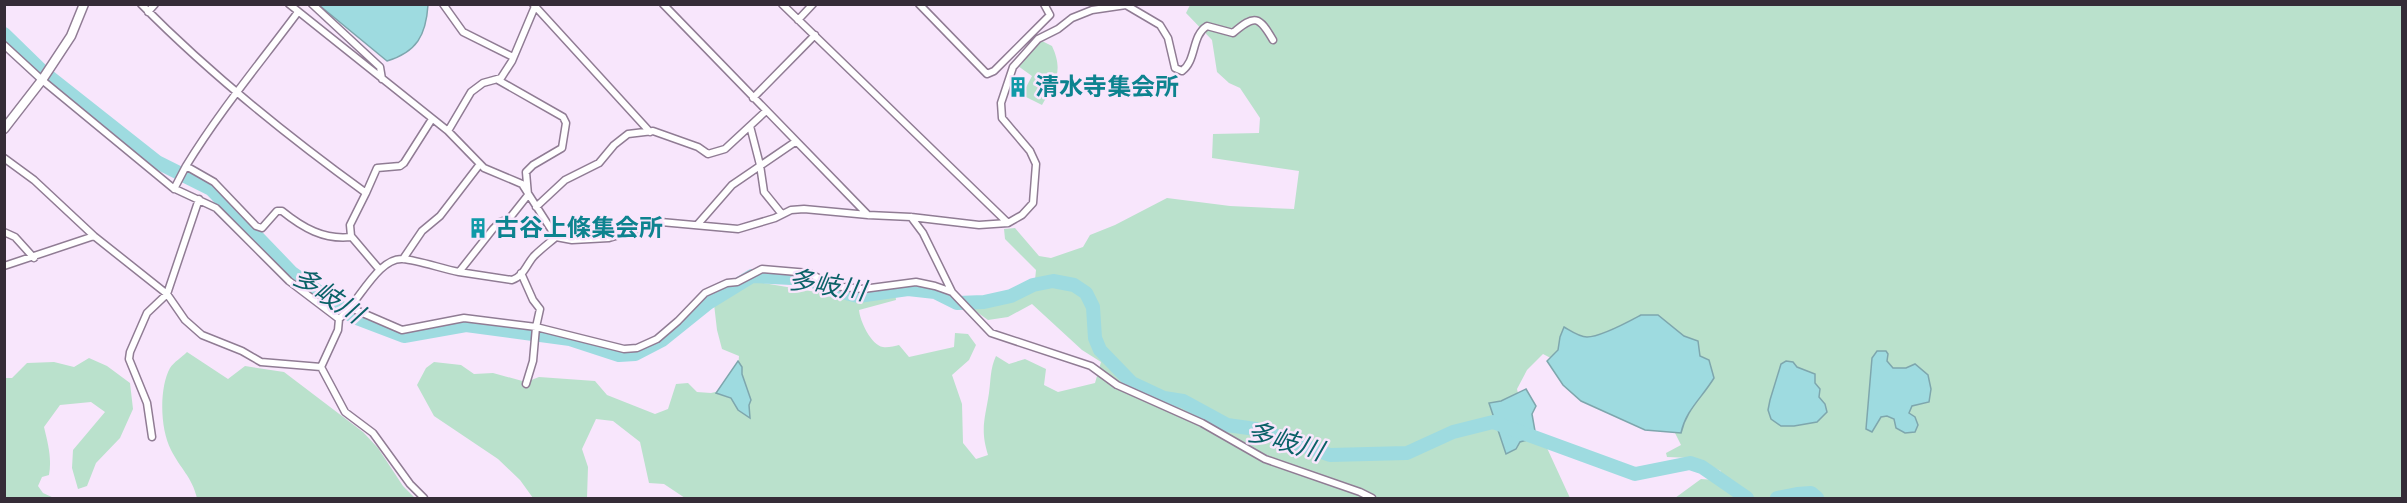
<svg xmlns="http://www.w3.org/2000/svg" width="2407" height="503" font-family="Spectral,'Noto Sans JP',serif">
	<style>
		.green { fill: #bae1cc }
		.water { fill: #9edbe0; stroke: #7ea6ad; stroke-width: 1.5 }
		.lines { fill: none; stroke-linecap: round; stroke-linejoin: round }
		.river { stroke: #9edbe0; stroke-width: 14 }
		.minor-casing { stroke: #907c94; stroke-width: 9 }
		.secondary-casing { stroke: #907c94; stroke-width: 11 }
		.minor { stroke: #fff; stroke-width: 6 }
		.secondary { stroke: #fff; stroke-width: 8 }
		.labels { text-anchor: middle; stroke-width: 5; stroke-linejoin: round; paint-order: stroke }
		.culture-label { font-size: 24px; font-weight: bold; fill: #0d838f; stroke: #f8e6fc; text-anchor: start }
		.water-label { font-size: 26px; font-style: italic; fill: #0a6167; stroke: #f8e6fc }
	</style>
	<rect width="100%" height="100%" fill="#f8e6fc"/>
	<path class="green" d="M1190,5H2402V498H1675L1701,479L1715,480L1721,471L1692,458L1667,457L1666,453L1681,445L1668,419L1543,354L1527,370L1517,389L1525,425L1547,448L1570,498H685L664,484L649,483L640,442L613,421L596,419L582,449L588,467L587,498H533L520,480L498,459L434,416L417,385L426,368L434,362L461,365L474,374L493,373L526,382L539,377L595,381L607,395L655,414L668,409L676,384L688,383L697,392L711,393L724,390L738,368L739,356L722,349L717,330L714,304L751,281L857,299L895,292L896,300L859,310C860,321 871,345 883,347C887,348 895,346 899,345L909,357L954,347L955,333L968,334L976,345L969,360L952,375L962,404L963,443L976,459L988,455C980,429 985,419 989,393C991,379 990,369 996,356L1009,364L1025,359L1046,369L1044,385L1058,392L1095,383L1101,362L1082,350L1032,304L1008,317L988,320L974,310V306L997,304L1034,290L1036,270L1005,239L1004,229L1015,228L1039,256L1051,258L1083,247L1090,235L1115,225L1167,198L1230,206L1294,209L1299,171L1212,158L1213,134L1259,133L1260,118L1240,88L1229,83L1217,72L1212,40L1186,13Z
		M1042,41L1052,46C1064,72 1055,82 1042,105L1022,95L1032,76L1018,66L1037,43Z
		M187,352L228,379L245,366L284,372L363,432L378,448L403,486L415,498H197C192,477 180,468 171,450C160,429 159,388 170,368C174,362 182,357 187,352Z
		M89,358L107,366L130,383L133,409L120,438L96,463L87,486L78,489L72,468L73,450L105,412L91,402L60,405L44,427C48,444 52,458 49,475L42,477L38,486L43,493L54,498H5V378H12L27,363L54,362L74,367Z"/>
	<path class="water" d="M319,5H428C426,35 417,52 387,61Z
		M1641,315H1658L1684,336L1698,341L1700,356L1709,360L1714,378C1701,399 1686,410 1681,433L1645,430L1581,401L1563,385L1547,361L1558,350L1560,337L1564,327C1571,331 1579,337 1587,337C1601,337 1628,322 1641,315Z
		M1877,351H1886L1888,354L1887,361L1893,368H1906L1915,364L1928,375L1931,389L1929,402L1912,406L1909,413L1915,417L1918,425L1915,432L1905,433L1896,428L1894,419L1887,416L1881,417L1872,432L1866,429L1872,358Z
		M738,361L742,367V374L751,400L749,405L750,418L738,410L731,398L716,393Z
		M1786,361L1793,362L1797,367L1815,374V383L1820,389L1819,397L1825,404L1827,412L1817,422L1794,426H1781L1771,419L1768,410L1770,400L1781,364Z
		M1526,389L1536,406L1532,414L1535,431L1527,440L1520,442L1516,449L1506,454L1489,403L1501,401Z"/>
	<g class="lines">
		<path class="river" d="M4,34L43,72L157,162L211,189L292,273L354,317L404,336L466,325L570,339L619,355L635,354L662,340L708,303L752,276L811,279L825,288L858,296L908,289L935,292L957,303L984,302L1011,296L1033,285L1053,281L1074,285L1086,293L1093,307L1095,338L1100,350L1132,383L1164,398L1183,401L1227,425L1256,429L1330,455L1407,453L1453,432L1493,422L1635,474L1690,463L1702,467L1747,498
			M1777,498L1797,494L1811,493L1817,498"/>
		<g class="minor-casing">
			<path id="minor" d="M141,4C210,74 286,135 366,193L377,168L400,166L404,163L432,119
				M289,4L448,131L484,168L522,184L556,237L572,240L609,238L661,222L738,229L775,218L791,210L804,209L868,215L911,217L979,225L1008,223L1022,215L1033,203L1036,164L1030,151L1002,118L1001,103L1013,67L1038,39L1058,29L1072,18L1092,10L1126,5L1160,25L1168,38L1175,68L1182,71C1197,60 1191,36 1207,26L1233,33C1255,14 1259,16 1273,40
				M312,4L380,67L382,79
				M443,4L463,32L513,57
				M533,4L650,132
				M663,4L868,215
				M782,4L1008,223
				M919,4L987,74L994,71L1050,15L1044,4
				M148,12L155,4
				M798,20L813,4
				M4,45L42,80L173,188L216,208L289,281L339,319
				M753,98L815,35
				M750,126L760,165L764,192L781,213
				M448,131L471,92L483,83L501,78L512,61L536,4
				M4,158L34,180L94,236L167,294L185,320L202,335L242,351L261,362L321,367
				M186,166C219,112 260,63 298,12
				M174,189L186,166L214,182L256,226L262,228L277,211H282C303,228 324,240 351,237
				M366,193L350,225L351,236L379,269
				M536,207L565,180L599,163L614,145L628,134L653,131L698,147L708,154L725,149L766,111
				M911,217L923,233L952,292L991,333L1091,366L1117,385L1202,423L1265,459L1360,492L1372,498
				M698,224L732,185L795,142
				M4,232L15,237L34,258
				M403,259L422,231L440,216L480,164
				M4,266L94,236
				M459,272L512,280C524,276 526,265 534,256C541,249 549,243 556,237
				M351,308L402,330L464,318L536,327L540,309L533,300L521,273
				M526,384L533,361L536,327L624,349L637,348L657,339L678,321L705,293L727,283L737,282L762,269L809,273L833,286L863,289L916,282L935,286L952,292
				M152,437L147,403L129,359L130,352L147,313L167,294L199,199
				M424,498L410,484L373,433L345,412L321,367L338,330L339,319C359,302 378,257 403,259C417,260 443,269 459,272L493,229L500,222L509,219L528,195L526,172L533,165L562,148L566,123L563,117L498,80"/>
		</g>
		<g class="secondary-casing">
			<path id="secondary" d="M4,129L42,80L71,36L84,4"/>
		</g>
		<use href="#minor" class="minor"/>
		<use href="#secondary" class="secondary"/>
	</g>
	<defs>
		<g id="building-bare" transform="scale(1.62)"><path d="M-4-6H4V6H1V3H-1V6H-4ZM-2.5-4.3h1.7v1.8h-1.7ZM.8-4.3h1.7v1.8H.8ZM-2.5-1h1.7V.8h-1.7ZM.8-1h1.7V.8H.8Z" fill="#0f9aa8" stroke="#f8e6fc" stroke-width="2.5" paint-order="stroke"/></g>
	</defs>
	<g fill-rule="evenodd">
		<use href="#building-bare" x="1018" y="87"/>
		<use href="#building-bare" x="478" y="228"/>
	</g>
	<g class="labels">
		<g class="culture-label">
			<text x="1035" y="95">清水寺集会所</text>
			<text x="495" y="236">古谷上條集会所</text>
		</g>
		<g class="water-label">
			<text transform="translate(827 285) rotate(9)" y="9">多岐川</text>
			<text transform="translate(328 295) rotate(33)" y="9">多岐川</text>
			<text transform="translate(1285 441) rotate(16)" y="9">多岐川</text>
		</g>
	</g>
	<rect width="2407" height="503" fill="none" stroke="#352c37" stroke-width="12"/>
</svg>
